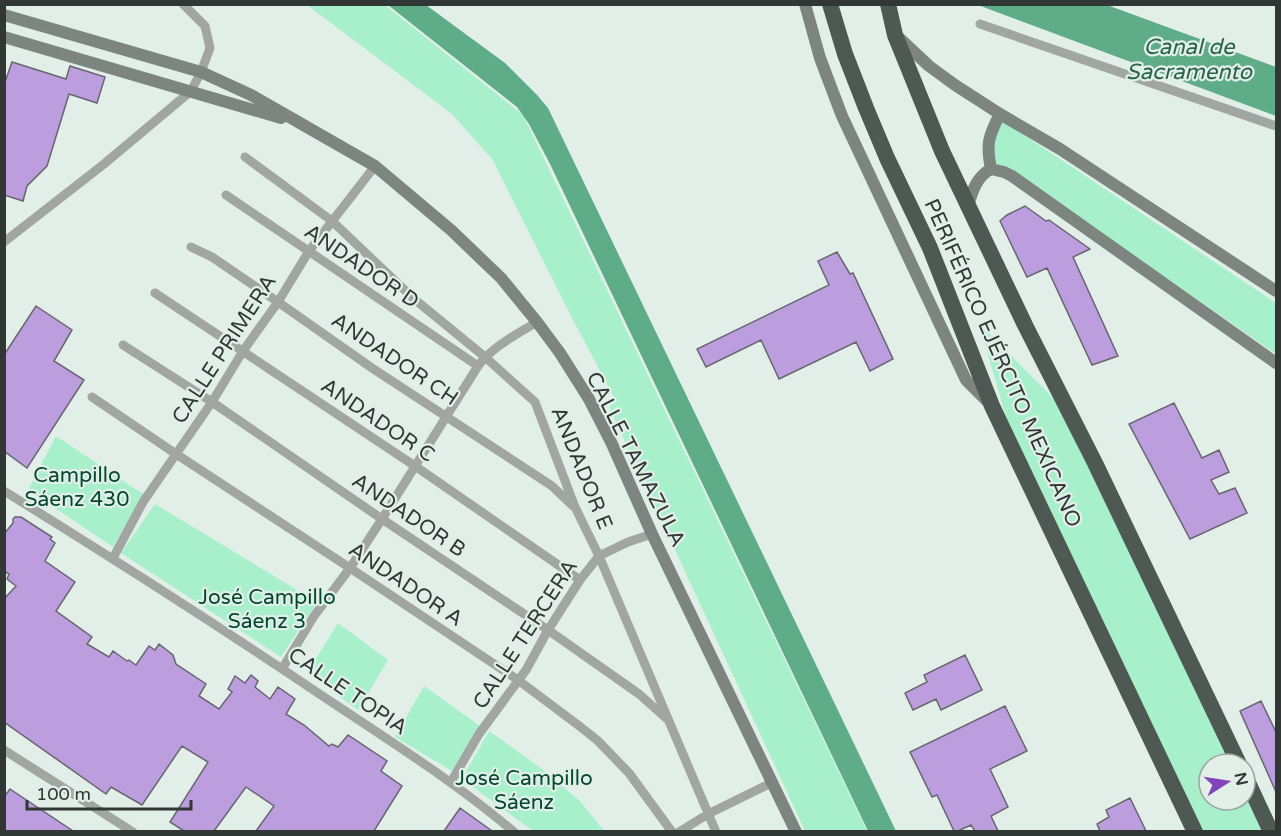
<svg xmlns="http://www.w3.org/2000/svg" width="1281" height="836" font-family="'Varela Round',sans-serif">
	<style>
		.green { fill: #a8f0cc }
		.water { fill: #5ead88 }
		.building { fill: #bc9edf; stroke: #69656f; stroke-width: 1.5 }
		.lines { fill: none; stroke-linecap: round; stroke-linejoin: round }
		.street { stroke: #a1a6a3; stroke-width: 9 }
		.secondary { stroke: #7d8581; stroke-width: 12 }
		.highway { stroke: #4e5953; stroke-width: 16 }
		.labels { text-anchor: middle; stroke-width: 4.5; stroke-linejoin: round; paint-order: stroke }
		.street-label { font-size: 21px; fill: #313734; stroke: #e1efe8 }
		.park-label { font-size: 21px; fill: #044830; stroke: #e1efe8 }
		.water-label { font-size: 22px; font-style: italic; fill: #29644a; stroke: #e1efe8 }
	</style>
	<rect width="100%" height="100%" fill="#e1efe8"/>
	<path class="green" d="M307,5H385L523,115L867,831H805L609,407L616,401L571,316L492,159L452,114Z
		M1003,121L1276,303V354L1013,172L997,165C990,146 993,137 1003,121Z
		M979,323L1065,410L1237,764H1209V800H1245V781L1269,831H1198L1010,431Z
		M56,436L143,494L113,547L28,490Z
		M155,504L317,602L281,657L121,553Z
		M338,623L388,660L358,710L307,673Z
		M424,686L480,726L452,771L395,737Z
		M489,731L542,769L580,801L604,831H533L462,779Z"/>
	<path class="water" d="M388,5H426L505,63L537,95L548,108L896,831H868L550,164L529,124L517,107Z
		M978,5H1107L1276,67V116Z"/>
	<path class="building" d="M12,62L66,79L70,66L105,77L97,103L69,94L47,166L27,186L23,201L4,195V85Z
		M1025,206L1046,221L1049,220L1090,249L1073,257L1118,356L1092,365L1047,268L1027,277L1000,221L1007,215Z
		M837,252L850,274L853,273L893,359L870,371L856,342L779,379L761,340L706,367L697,349L829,285L818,261Z
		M36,306L72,330L54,361L84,380L27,468L4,451V355Z
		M1174,403L1202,458L1219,450L1229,472L1211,480L1219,494L1235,488L1247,513L1190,539L1129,424Z
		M15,517H21L52,537L50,539L55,543L45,561L75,582L56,611L92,637L87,644L109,657L113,651L127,661L129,660L136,665L149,646L155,650L159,644L173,655L176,664L206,684L199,696L219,709L232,692L228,689L235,676L245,683L251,675L258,681L255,687L270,699L278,687L295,699L286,714L304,725L329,746L332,744L338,747L348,735L387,761L381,771L402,786L374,831H256L274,806L246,787L214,831H184L170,822L208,762L182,746L142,805L111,787L106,794L4,722V599L16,586L7,579L9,574L4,571V534L13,523V519Z
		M965,655L982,690L941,710L936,699L913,710L905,693L927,682L924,675Z
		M1261,701L1276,732V792L1240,711Z
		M1005,706L1027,751L990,769L1008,807L991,816L998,831H975L971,825L958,831H954L937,795L932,797L910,752Z
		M10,789L73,831H4V797Z
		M1130,798L1146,831H1100L1097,824L1109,817L1106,810Z
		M460,808L492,831H444Z"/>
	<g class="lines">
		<path class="street" d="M980,24L1276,126
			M245,157L332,221L413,298L485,357L535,402L575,507L599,556L716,832
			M226,195L478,366
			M4,242L104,164L191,91L201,72L210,48L205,26L183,4
			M191,247L212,257L278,302L372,368L552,486L573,506
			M155,293L415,466L580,580
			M123,345L212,402L382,519L548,630L639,694L667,719
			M92,397L176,454L350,568L518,680L578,725L597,740L629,773L672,832
			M4,491C111,557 217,625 321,695C387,739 454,781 514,832
			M113,558L143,502L212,402L243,351L278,302L309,251L375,166
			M282,669L314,616L350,568L382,519L478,366C493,346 516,335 537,322
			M4,750L133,832
			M451,782L479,734L526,670L548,630L580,580L599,556L628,542L652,534
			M679,832L708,814L773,782"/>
		<path class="secondary" d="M805,4L820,58L842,116L966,380L988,402
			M4,15L201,72L251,95L375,166L451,230L501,278L537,322L560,353L589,399L612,444L652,534L796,832
			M897,36L929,66L955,85L1000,114L1060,149L1276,291
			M4,37L281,118
			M991,169C986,144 988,137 1000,114
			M968,206C972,192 976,177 991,169L1004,172L1012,176L1276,363"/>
		<path class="highway" d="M830,4L845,54L866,108L887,158L930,248L992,406L1195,832
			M888,4L895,35L942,151L1025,325L1095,463L1239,764
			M1245,776L1271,832"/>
	</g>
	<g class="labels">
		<g class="street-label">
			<text transform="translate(362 266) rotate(34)" y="7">ANDADOR D</text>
			<text transform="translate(224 349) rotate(-57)" y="7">CALLE PRIMERA</text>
			<text transform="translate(395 359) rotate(34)" y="7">ANDADOR CH</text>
			<text transform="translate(1003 363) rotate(66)" y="7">PERIFÉRICO EJÉRCITO MEXICANO</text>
			<text transform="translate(378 420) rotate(34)" y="7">ANDADOR C</text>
			<text transform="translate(636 459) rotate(63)" y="7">CALLE TAMAZULA</text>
			<text transform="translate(582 468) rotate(68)" y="7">ANDADOR E</text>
			<text transform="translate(409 515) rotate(34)" y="7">ANDADOR B</text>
			<text transform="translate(406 584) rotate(34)" y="7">ANDADOR A</text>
			<text transform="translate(525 634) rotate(-57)" y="7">CALLE TERCERA</text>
			<text transform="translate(348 691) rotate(34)" y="7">CALLE TOPIA</text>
		</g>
		<g class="park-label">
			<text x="77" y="482">Campillo<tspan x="77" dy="24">Sáenz 430</tspan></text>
			<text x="267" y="604">José Campillo<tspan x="267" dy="24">Sáenz 3</tspan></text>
			<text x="524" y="785">José Campillo<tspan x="524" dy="24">Sáenz</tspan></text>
		</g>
		<g class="water-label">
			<text x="1189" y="54">Canal de<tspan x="1189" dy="25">Sacramento</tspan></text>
		</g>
	</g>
	<rect width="1281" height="836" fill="none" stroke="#313734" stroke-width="12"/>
	<g transform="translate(1227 782) rotate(78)"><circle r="28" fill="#e1efe8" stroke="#9ba5a0" stroke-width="1.5"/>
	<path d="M0-4.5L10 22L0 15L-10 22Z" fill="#8144b9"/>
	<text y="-9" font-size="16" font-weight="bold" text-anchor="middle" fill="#313734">N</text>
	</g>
	<path d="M27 800v9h164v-9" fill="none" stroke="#313734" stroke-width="3"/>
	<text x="36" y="800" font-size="18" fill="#313734" stroke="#e1efe8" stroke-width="4.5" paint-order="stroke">100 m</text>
</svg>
